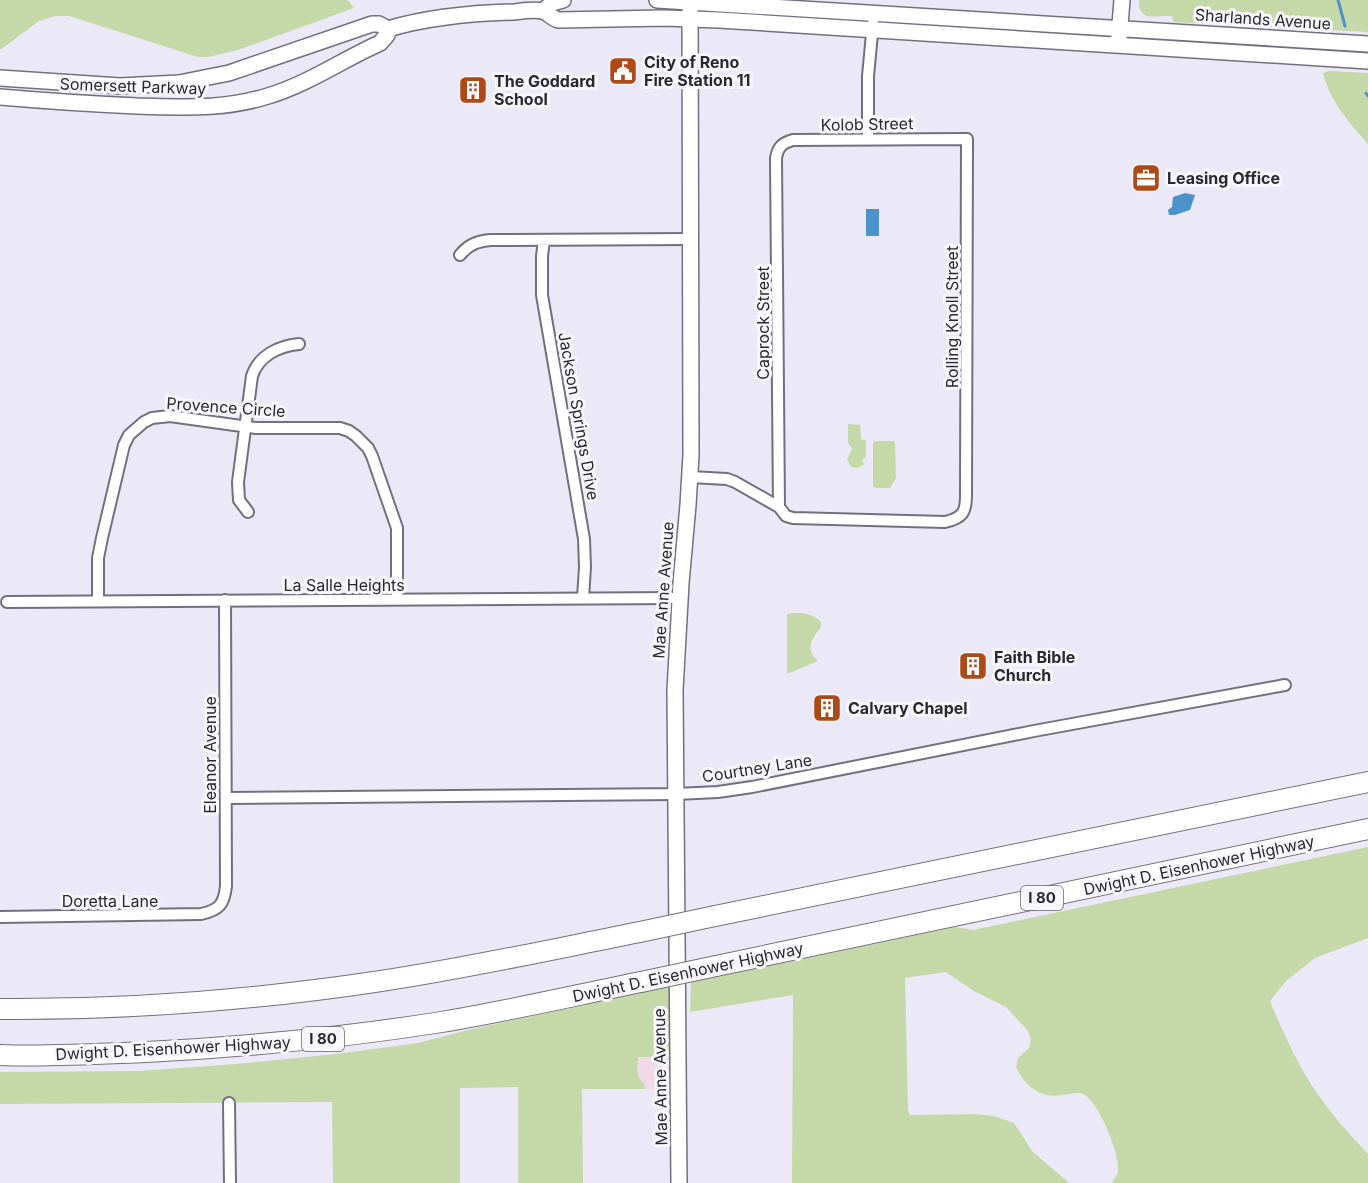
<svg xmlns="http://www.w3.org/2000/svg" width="1368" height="1183" font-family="Inter,sans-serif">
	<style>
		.industrial { fill: #f0dae7 }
		.green { fill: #c5d8a7 }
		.water { fill: #4c93ca }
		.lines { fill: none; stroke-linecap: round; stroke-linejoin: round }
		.stream { stroke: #4c93ca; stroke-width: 3 }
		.street-casing { stroke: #73707e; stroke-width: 14 }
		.secondary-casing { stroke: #73707e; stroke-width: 18 }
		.highway-casing { stroke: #73707e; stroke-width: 22 }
		.street { stroke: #fff; stroke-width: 10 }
		.secondary { stroke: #fff; stroke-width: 15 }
		.highway { stroke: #fff; stroke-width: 20 }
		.highway-bridge-casing { stroke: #73707e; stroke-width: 22; stroke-linecap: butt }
		.highway-bridge { stroke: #fff; stroke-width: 20 }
		.labels { text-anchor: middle; stroke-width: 6; stroke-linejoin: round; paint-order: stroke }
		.shield { fill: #f8f7fd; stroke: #67666c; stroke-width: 1.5 }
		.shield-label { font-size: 15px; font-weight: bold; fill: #29282e }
		.street-label { font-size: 16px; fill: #29282e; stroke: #f8f7fd }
		.poi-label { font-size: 16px; font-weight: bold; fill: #29282e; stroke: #f8f7fd; text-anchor: start }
	</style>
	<rect width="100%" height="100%" fill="#ebe9f8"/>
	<path class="industrial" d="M638,1057H671L670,1089H645L644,1083L641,1082L638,1076Z"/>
	<path class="green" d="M0,0H347L349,1L354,8L238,50L208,57H198L69,16H55L39,21L0,50Z
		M1139,0H1368V32L1173,22L1172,16C1156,15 1138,23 1139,0Z
		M1329,71L1368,73V144C1348,121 1331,103 1323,73Z
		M848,424L860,425L861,438L862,440H866V457L863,459L862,462L865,464L857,468L851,467L847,459L852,449L848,443Z
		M875,441H893L895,442L896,478L890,488H876L873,486V443Z
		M796,613C806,613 813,614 821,622V627C812,639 804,649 818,661L787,674V614Z
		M1368,847V938L1315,958L1286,981L1270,1001C1285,1037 1301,1073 1325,1104C1338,1122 1353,1138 1368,1154V1183H1112C1114,1179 1118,1175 1118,1170C1120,1154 1099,1104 1085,1095C1078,1091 1070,1094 1063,1095C1040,1099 1025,1086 1016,1067L1018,1058L1029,1048L1031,1040L1028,1031L1006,1007L974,991L946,972L905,978L908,1110L910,1115L975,1114L994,1116L1014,1123L1032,1151L1069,1183H792L793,995L690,1012L691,982L955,927L973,930Z
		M670,986L671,1057H638C638,1067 635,1078 644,1083L645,1089H582L583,1183H518V1087L460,1088V1183H333L332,1102L0,1104V1072L139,1071L236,1064L336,1054L418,1043L472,1029Z"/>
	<path class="water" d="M1185,193L1195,195L1190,210L1175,215H1169L1168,210L1172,207L1173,197Z
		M866,209H879V236H866Z"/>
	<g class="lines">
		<path class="stream" d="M1338,0L1345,26
			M1366,93L1368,96"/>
		<g class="street-casing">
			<path id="street" d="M868,139V76L873,23
				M544,240L542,256V295L584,539L585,567L583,598
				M460,255C469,244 478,241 491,240L690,239
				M690,477L727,479L735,482L779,507L786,516L793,518L945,522C962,518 966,513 966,496L967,139L793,140C782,143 778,147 776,158L779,507
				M248,512L239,500L238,482L252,376C259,355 279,346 299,344
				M98,601V558L102,538L124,445L129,435L144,422L152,418L170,416L256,428H340L349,431L356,436L368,448L372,456L397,528V599
				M7,602L680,598
				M226,798L676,794L718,792L752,787L1034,731L1285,685
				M0,917L201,914C219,910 224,905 226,886L225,600
				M229,1103L230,1183"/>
		</g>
		<g class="secondary-casing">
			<path id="secondary" d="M657,0L1368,44
				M543,11L552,3L563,0
				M388,29C429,17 471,13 514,12C522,11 534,9 542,11C547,12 552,18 558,20L664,18L719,20L1368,61
				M1119,37L1122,0
				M0,78L120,86L179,83L229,73L372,24H379L388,29
				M0,97C46,101 91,104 137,106C184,107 223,110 268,96C308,84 342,60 380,43L387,35L388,29
				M679,1183L675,690L681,583L688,505L691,455L690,0"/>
		</g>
		<g class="highway-casing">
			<path id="highway" d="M715,916L1368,782
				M716,966L1368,829
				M0,1009C127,1010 255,1000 381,981C468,968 554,949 640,932
				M0,1055C49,1057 97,1054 146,1052C243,1047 339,1038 435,1023C504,1012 572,996 641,982"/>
		</g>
		<use href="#street" class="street"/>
		<use href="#secondary" class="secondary"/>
		<use href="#highway" class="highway"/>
		<g class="highway-bridge-casing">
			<path id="highway-bridge" d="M640,932L715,916
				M641,982L716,966"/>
		</g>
		<use href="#highway-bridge" class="highway-bridge"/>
	</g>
	<defs>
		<g id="civic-square" transform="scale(1.5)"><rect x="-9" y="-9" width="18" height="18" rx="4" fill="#ae4a18" stroke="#f8f7fd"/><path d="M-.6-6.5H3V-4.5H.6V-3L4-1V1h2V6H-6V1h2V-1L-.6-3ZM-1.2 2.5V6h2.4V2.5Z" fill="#fff"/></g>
		<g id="building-square" transform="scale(1.5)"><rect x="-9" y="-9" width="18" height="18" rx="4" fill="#ae4a18" stroke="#f8f7fd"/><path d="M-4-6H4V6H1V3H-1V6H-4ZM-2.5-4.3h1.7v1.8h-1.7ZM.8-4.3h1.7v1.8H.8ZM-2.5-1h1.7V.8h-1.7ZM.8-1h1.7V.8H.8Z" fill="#fff"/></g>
		<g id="office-square" transform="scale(1.5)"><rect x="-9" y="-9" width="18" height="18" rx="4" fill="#ae4a18" stroke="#f8f7fd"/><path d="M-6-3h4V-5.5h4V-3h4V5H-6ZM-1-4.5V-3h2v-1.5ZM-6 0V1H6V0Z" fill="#fff"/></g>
	</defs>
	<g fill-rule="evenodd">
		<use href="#civic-square" x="623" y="71"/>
		<use href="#building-square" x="473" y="90"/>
		<use href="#office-square" x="1146" y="178"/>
		<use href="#building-square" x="973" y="666"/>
		<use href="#building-square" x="827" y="708"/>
	</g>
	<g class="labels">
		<g class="shield">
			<rect x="1021" y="886" width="42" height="24" rx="4.5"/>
			<rect x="302" y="1027" width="42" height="24" rx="4.5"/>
		</g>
		<g class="shield-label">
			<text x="1042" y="903">I 80</text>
			<text x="323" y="1044">I 80</text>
		</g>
		<g class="street-label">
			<text transform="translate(1263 19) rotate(4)" y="6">Sharlands Avenue</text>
			<text transform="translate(133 86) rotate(2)" y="6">Somersett Parkway</text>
			<text transform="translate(867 124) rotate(-1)" y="6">Kolob Street</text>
			<text transform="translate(952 317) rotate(-90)" y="6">Rolling Knoll Street</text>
			<text transform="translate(763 323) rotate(-90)" y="6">Caprock Street</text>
			<text transform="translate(226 407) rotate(4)" y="6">Provence Circle</text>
			<text transform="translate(579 416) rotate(80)" y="6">Jackson Springs Drive</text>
			<text x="344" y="591">La Salle Heights</text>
			<text transform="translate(663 590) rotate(-86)" y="6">Mae Anne Avenue</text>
			<text transform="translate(210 755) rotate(-90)" y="6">Eleanor Avenue</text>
			<text transform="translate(757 768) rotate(-9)" y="6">Courtney Lane</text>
			<text transform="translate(1199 865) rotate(-12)" y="6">Dwight D. Eisenhower Highway</text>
			<text x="110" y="907">Doretta Lane</text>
			<text transform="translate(688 972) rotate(-12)" y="6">Dwight D. Eisenhower Highway</text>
			<text transform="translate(173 1048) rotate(-3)" y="6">Dwight D. Eisenhower Highway</text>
			<text transform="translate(660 1077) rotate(-91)" y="6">Mae Anne Avenue</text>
		</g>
		<g class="poi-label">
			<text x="644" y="68">City of Reno<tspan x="644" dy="18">Fire Station 11</tspan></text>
			<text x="494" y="87">The Goddard<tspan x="494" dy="18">School</tspan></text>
			<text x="1167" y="184">Leasing Office</text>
			<text x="994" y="663">Faith Bible<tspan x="994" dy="18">Church</tspan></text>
			<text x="848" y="714">Calvary Chapel</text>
		</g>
	</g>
</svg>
